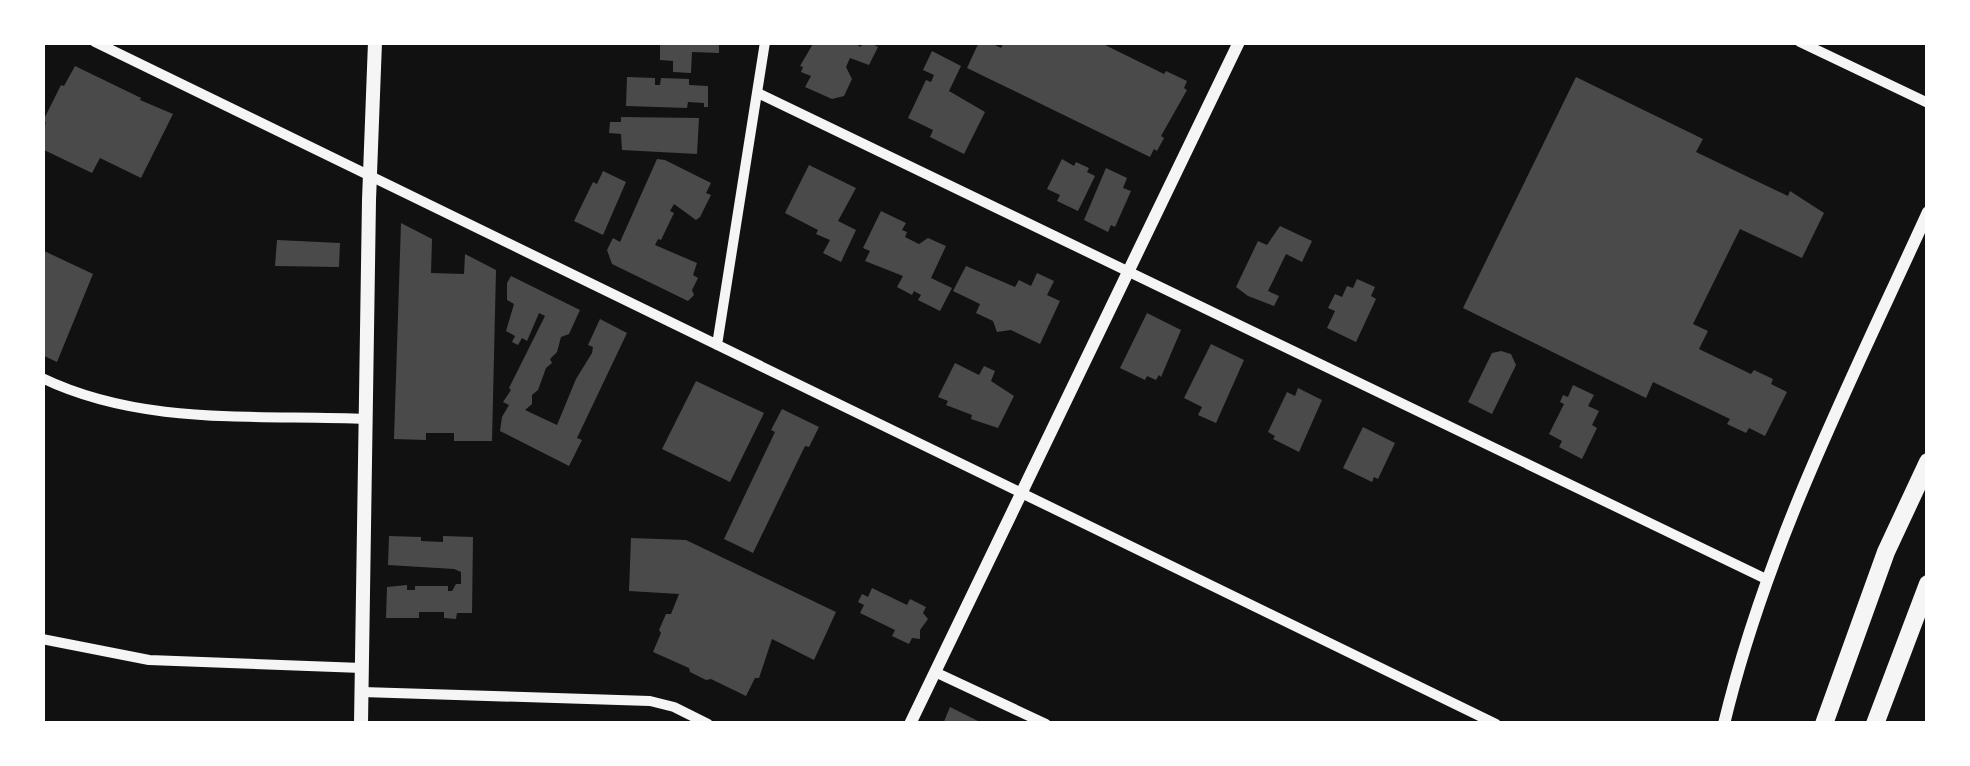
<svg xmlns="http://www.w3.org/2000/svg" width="1970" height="766" font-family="Poppins,sans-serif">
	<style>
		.building { fill: #4a4a4a }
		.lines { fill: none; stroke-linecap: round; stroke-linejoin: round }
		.minor { stroke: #f5f5f5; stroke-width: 10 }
		.tertiary { stroke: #f5f5f5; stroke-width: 12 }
		.secondary { stroke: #f5f5f5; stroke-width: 14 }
		.motorway { stroke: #f5f5f5; stroke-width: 18 }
	</style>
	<rect width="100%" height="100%" fill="#111"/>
	<path class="building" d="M660,42H719V53L692,52L691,73L673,72V61L660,60Z
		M814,42H851L861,47L863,42H869L878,47L869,65L850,58L846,67L852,79L844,96L832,99L805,87L811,76L801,72L803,67L800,66Z
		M979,42H989L1001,48L1004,42H1099L1164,74L1166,71L1187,81L1184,88L1187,90L1161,136L1164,138L1157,151L1154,149L1150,157L967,68Z
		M932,51L961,66L949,91L985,112L964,154L930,137L933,130L908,118L926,80L931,82L934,75L923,70Z
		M75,66L141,98L140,100L173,114L141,178L100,158L92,173L42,149V130L46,123L43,121L61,85L64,86Z
		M627,77L655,78V85H660L661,78L689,79V85L708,86V107H704V103L688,102L687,108L626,106Z
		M1576,77L1703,139L1696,152L1788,196L1790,191L1824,213L1802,258L1740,229L1693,324L1708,331L1699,349L1751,374L1754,370L1773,379L1771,384L1787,392L1765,436L1749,428L1746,433L1727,424L1730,419L1653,382L1646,398L1463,308Z
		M621,117L699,118L697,154L622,150L621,134L609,133L610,122H621Z
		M657,159L665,160L711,183L706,193L711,195L700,217L696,220L674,204L670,211L674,213L661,240L658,239L655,245L697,263L693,275L698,278L692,290L694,295L688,301L612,264L607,250L613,238L620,242Z
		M1062,159L1074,166L1076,162L1089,168L1087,172L1095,176L1078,211L1057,201L1060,195L1047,189Z
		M809,165L856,188L838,221L856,230L841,262L823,253L830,240L816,234L818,230L785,213Z
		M1106,168L1127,178L1123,188L1131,191L1115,227L1111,225L1108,232L1084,220Z
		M603,171L626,182L603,235L574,221L593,182L597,184Z
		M881,211L906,223L902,230L907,232L905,237L919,244L928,238L946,246L931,278L952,288L940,311L918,300L921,295L914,291L912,295L897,287L903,276L865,261L870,251L863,248Z
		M401,223L432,239L431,273L464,274L465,254L496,270L492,441H454V433H426V440L394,439Z
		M1280,226L1312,241L1302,262L1286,254L1268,291L1279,296L1274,306L1248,296L1236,287L1258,241L1267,245Z
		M277,240L340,243L339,267L275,266Z
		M42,250L93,274L57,362L42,355Z
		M966,266L1015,287L1019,280L1031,286L1037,273L1054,281L1047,295L1060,301L1040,344L1011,330L997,332L993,321L976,313L980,304L953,291Z
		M511,276L580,310L569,334L561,337L557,352L550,359L552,363L546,368L538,390L532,395V404L525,410L557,425L576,379L592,353L593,347L588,345L600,319L627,333L577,438L582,440L569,466L500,431L502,417L509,405L503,402L511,390L509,388L545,316L539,313L527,341L522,338L518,345L512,342L515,336L506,331L514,304L507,300V283Z
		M1357,279L1375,287L1371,296L1376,299L1356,342L1327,328L1335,311L1328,308L1335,294L1342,297L1347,286L1353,288Z
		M1147,313L1181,330L1161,377L1159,375L1156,380L1147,376L1145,380L1120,368Z
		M1211,344L1244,360L1216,423L1198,415L1202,407L1184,398Z
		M1501,351L1511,354L1516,365L1492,414L1468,402L1492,353Z
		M955,363L979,375L984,366L995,371L991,381L1014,396L998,428L971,419L972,415L946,405L948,401L938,397Z
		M696,381L764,413L730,482L662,449Z
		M1573,385L1594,395L1588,406L1599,411L1592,425L1597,428L1582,459L1559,447L1562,441L1549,434L1564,404L1560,402L1563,395L1568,397Z
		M1298,388L1322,400L1299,452L1273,439L1275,436L1268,432L1287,392L1295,396Z
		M782,409L819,427L809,447L805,446L753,553L724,539L775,432L771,430Z
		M1363,427L1395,443L1378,479L1374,477L1372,482L1343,468Z
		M389,536L421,537V541L443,542V536L473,537L472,613H457L456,619L444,618V612H419V618H386L387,587L407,585V590H415V586H448V591H452L456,584H461V572L454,569L388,565Z
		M631,538L686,540L836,612L814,660L772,639L759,678H755L746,696L711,679L706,680L690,672L689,668L653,652L661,633L659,630L666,614H671L679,594L629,591Z
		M872,588L907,605L910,599L926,607L923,613L928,619L920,630V639L912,638L909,644L892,636L895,630L860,613L864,605L858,602L862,594L868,597Z
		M950,707L984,724H943Z"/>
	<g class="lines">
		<path class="minor" d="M95,42L1496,724
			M1800,42L1928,103
			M758,93L1768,580
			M717,345L765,42
			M42,378C144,427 258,414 367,419
			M42,639L149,660L362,668
			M935,672L1046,724
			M362,692L650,701L674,707L708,724"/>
		<path class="tertiary" d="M910,724L1239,42
			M1724,724C1767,544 1852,379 1928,212"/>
		<path class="secondary" d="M361,724L369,200L375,42"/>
		<path class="motorway" d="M1824,724L1886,552L1928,462
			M1875,724L1928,584"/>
	</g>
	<rect width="1970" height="766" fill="none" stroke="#ffffff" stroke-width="90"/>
</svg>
